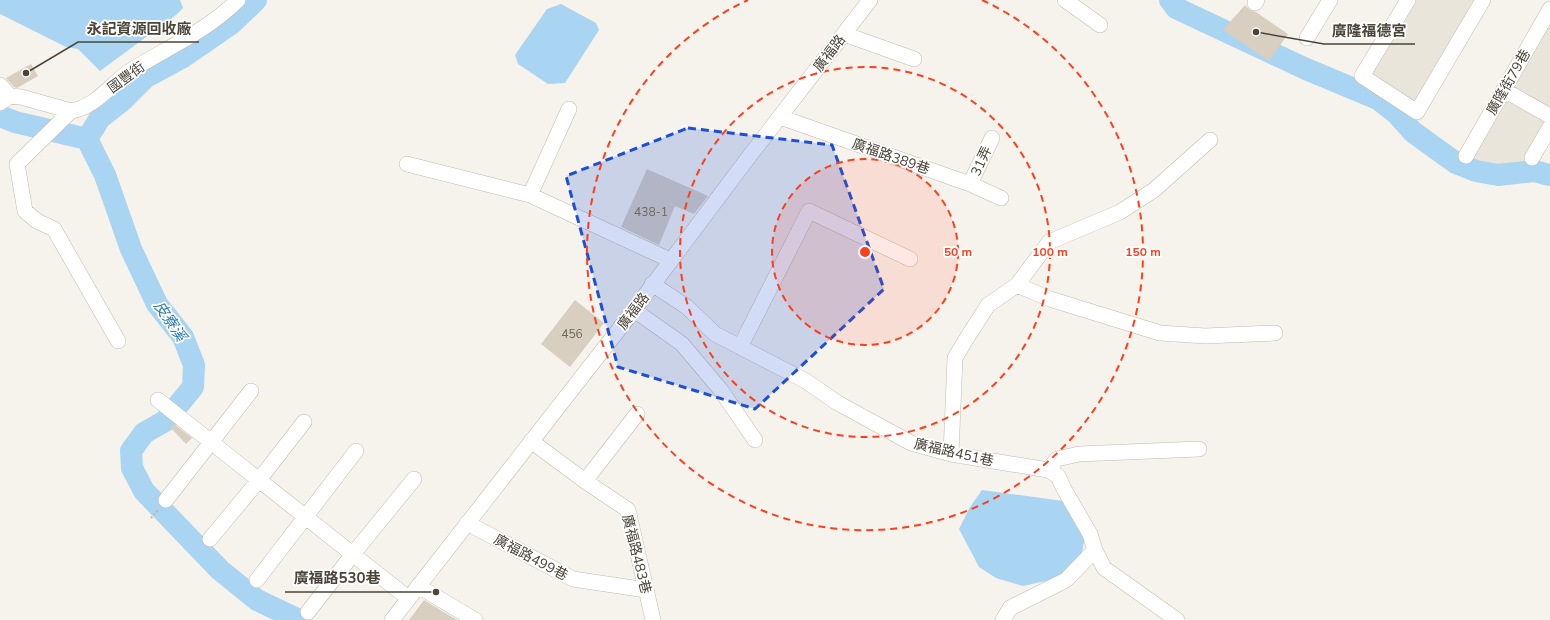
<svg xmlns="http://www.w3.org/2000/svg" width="1550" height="620" font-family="'Nunito Sans','Noto Sans TC',sans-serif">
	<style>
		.residential { fill: #eae5da }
		.water { fill: #a9d4f2 }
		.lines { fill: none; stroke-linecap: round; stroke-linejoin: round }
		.river { stroke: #a9d4f2; stroke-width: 22 }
		.building { fill: #d8cfc1 }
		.minor-casing { stroke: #c2bbae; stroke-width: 16 }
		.path { stroke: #c4b79f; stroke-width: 2; stroke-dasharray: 2 2; stroke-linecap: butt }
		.minor { stroke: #fff; stroke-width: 15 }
		.marked { fill: #1d4ed8; fill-opacity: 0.2; stroke: #1d4ed8; stroke-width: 3; stroke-dasharray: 8 5; stroke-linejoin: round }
		.ring { fill: none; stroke: #fc3f1d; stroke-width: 2; stroke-dasharray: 7 5 }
		.labels { text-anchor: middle; stroke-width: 3.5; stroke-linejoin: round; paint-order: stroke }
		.number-label { font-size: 12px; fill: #6e675b }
		.street-label { font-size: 14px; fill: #4b4439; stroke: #fff }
		.water-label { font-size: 15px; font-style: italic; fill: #2e7ab2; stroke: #fff }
		.centre { fill: #fc3f1d; stroke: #fff; stroke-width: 2 }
		.ring-label { font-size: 12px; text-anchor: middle; font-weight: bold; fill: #fc3f1d; stroke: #fff; stroke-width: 3.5; stroke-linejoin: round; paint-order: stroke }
		.leader { fill: none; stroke: #4b4439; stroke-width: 1.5 }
		.callout-dot { fill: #4b4439; stroke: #fff; stroke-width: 1.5 }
		.callout-label { font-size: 15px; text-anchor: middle; font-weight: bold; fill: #4b4439; stroke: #fff; stroke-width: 3.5; stroke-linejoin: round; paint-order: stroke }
	</style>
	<rect width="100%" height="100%" fill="#f6f3ec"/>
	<path class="residential" d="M1409,0H1481L1417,107L1364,75Z
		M1550,13V124L1525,167L1504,168L1468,157Z"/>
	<path class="water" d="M0,0H180L183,8L176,15L100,71L78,49L66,47L0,14Z
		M561,4L596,23L599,30L565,83L548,84L518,64L515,55L547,9Z
		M982,490L1063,501L1085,537L1081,558L1063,577L1023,586L996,578L979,567L959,529L970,507Z"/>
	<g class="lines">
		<path class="river" d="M1170,0L1176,8L1306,69L1378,99L1396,113L1413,132L1456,163L1476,171L1498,175L1534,171L1550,175
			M0,116L15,122L87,139
			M87,139L105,175L131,249L157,304L183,337L194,365L193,387L165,421L144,433L131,451L132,468L144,491L220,570L257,600L299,620
			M87,139L100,118L123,100L146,77L183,57L231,24L256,0"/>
	</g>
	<path class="building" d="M1245,5L1250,10L1256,12L1288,34L1269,61L1223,30Z
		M31,64L38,76L17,88L14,87L6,78Z
		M647,169L708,196L694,214L675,206L659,245L621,227Z
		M575,300L604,323L570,367L541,344Z
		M174,424L192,438L186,444L170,427Z
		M424,600L432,605L457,620H409Z"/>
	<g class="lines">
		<g class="minor-casing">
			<path id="minor" d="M1065,0L1100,25
				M1408,0L1362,76L1417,112L1483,0
				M1255,3L1257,0
				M844,34L914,59
				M1307,38L1330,0
				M0,85L10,96
				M1504,90L1550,116
				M0,103L10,96L21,97L71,111C97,107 112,82 133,69C169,47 208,30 238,0
				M71,111L17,164L25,211L37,221L54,229L118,341
				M780,117L970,184L1001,198
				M1466,156L1550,9
				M1532,158L1550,127
				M407,164L530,195L670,260
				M970,184L992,138
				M530,195L569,109
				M652,284L687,307L715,334L806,381L836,402L911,443L951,454L1048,470L1058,476L1064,489L1090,534L1095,550L1104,568L1177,620
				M1017,285L1050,299L1160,333L1205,336L1275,333
				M634,310L682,344L720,389L755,440
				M740,347L809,211L910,259
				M158,400L408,598
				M531,441L585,481L628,510L653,620
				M951,454L955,358L965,341L988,305L1017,285L1049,242L1120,212L1154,190L1210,140
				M1048,470L1057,459L1079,454L1199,449
				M585,481L637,414
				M166,500L251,391
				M467,523L573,579L646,590
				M210,539L259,480L304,422
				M257,580L356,451
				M418,586L475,620
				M308,612L353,554L414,479
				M392,620L634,310L748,158L870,0
				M1003,620L1010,608L1066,580L1095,550"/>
		</g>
		<path class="path" d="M151,518L158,510"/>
		<use href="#minor" class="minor"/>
	</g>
	<path class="marked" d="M688,128L832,145L884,289L755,409L618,367L566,176Z"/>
	<circle cx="865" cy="252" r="93" fill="#fc3f1d" fill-opacity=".12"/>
	<g class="ring">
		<circle cx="865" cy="252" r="93"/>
		<circle cx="865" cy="252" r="185"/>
		<path d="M982 0A278 278 0 1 1 748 0"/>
	</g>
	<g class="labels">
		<g class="number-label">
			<text x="651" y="216">438-1</text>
			<text x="572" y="338">456</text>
		</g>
		<g class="street-label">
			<text transform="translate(829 53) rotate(-52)" y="5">廣福路</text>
			<text transform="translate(126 77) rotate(-36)" y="5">國豐街</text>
			<text transform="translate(1508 82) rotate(-60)" y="5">廣隆街79巷</text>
			<text transform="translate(891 156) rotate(19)" y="5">廣福路389巷</text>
			<text transform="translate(981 161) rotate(-65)" y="5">31弄</text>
			<text transform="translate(633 311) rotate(-53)" y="5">廣福路</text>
			<text transform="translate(954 452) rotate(13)" y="5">廣福路451巷</text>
			<text transform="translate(637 554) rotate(76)" y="5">廣福路483巷</text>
			<text transform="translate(531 557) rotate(28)" y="5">廣福路499巷</text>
		</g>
		<g class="water-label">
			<text transform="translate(170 321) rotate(56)" y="5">皮寮溪</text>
		</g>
	</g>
	<circle cx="865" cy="252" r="6" class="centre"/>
	<g class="ring-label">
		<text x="958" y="256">50 m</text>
		<text x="1050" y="256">100 m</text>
		<text x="1143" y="256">150 m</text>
	</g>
	<path class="leader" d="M26 73L78 42H199M1256 32L1324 44H1415M436 592L388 592H285"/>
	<g class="callout-dot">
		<circle cx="26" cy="73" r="4"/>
		<circle cx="1256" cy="32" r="4"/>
		<circle cx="436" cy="592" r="4"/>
	</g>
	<g class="callout-label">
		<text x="139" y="34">永記資源回收廠</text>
		<text x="1369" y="36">廣隆福德宮</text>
		<text x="337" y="583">廣福路530巷</text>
	</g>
</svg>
